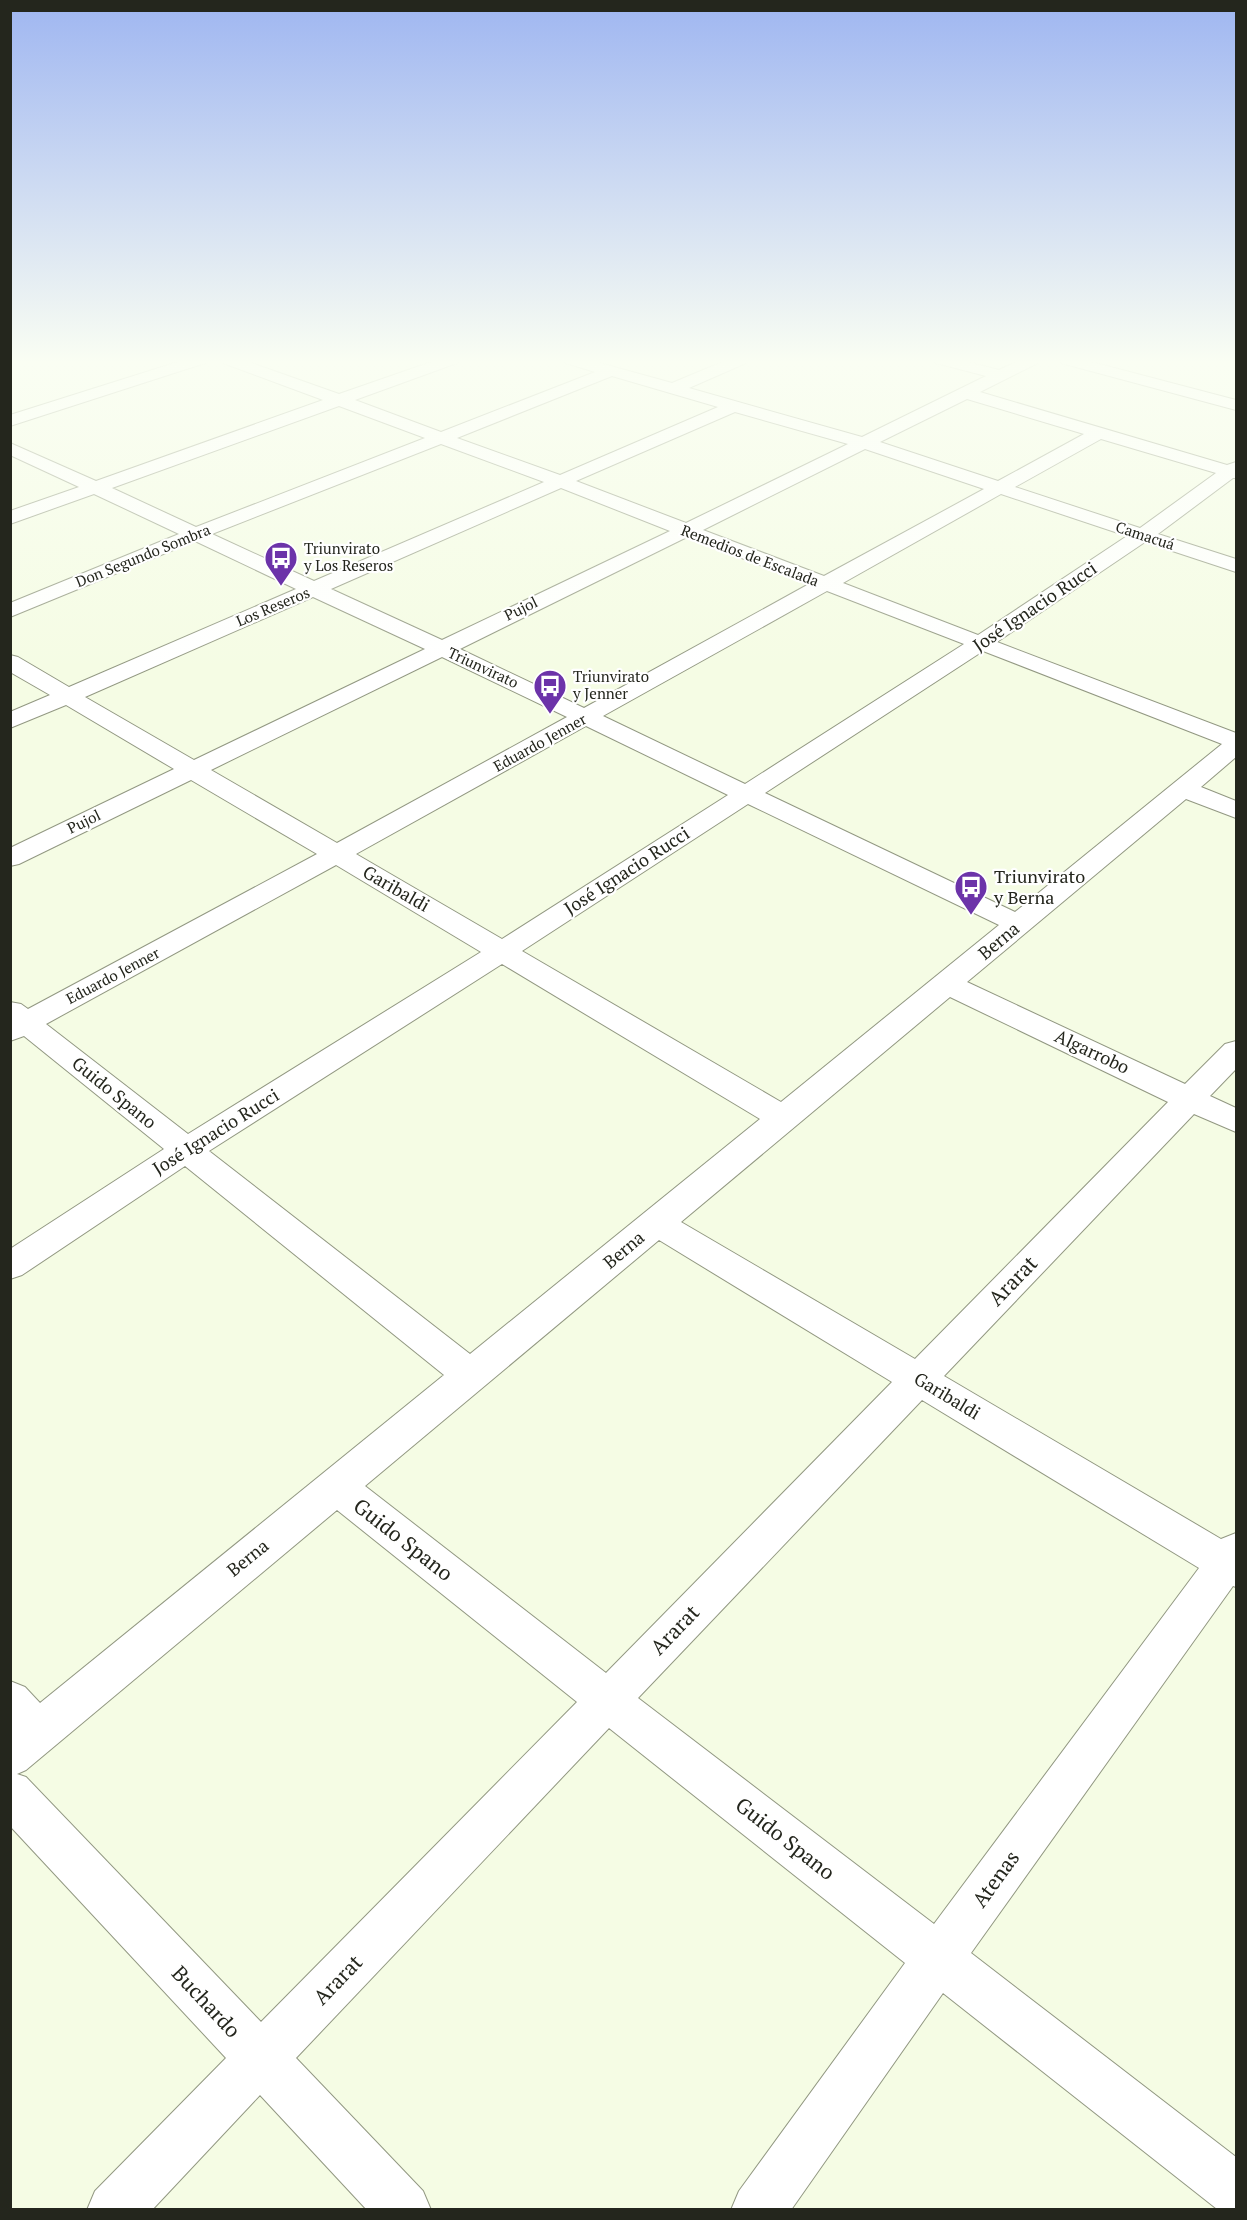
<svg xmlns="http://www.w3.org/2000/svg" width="1247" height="2220" font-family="'PT Serif',serif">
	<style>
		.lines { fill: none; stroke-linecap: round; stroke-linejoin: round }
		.minor-casing { stroke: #929882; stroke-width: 2 }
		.minor { fill: #fff; fill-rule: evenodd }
		.labels { text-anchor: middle; stroke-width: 4.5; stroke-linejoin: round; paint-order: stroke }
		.far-street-label { font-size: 15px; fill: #24261d; stroke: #fff }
		.far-poi-label { font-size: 15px; fill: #24261d; stroke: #fff; text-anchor: start }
		.street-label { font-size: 18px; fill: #24261d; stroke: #fff }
		.poi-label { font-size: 18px; fill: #24261d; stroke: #fff; text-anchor: start }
		.near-street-label { font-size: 21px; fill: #24261d; stroke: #fff }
	</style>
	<rect width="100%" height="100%" fill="#f5fce4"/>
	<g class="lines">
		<g class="minor-casing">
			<path id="minor" d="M184,360H207L205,363L10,426V415Z
				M221,360H243L339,394L437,360H459L457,363L355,400L441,432L595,372L566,363L564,360H589L672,383L727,360H748L746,363L689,388L862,437L986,376L936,363L934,360H960L999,370L1020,360H1040L1038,363L980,392L1227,465L1236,462V478H1233L1158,534L1236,559V572L1145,542L997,642L1236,733V757L1201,787L1236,801V818L1186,799L967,982L1185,1084L1225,1044L1236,1041V1069L1210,1096L1236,1108V1132L1194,1114L944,1376L1221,1539L1236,1533V1587L1233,1586L971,1953L1236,2157V2210L1217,2209L943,1993L791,2210H731L739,2191L905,1963L609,1728L296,2058L423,2191L431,2210H367L260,2095L152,2210H87L95,2191L226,2058L10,1826V1681L25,1687L40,1703L444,1375L185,1166L22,1275L10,1279V1249L164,1149L24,1036L10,1041V1002L21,1004L28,1009L317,854L191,780L19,864L10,866V848L174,769L66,705L10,728V712L50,695L10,672V655L18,657L69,687L296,589L195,541L10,617V603L179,534L94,494L10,524V511L79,487L10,455V443L96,481L323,400L223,363ZM612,376L718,407L560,475L457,438ZM967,399L1084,434L998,481L880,442ZM339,406L425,438L196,527L112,488ZM735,412L848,444L686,523L576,481ZM1101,439L1216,473L1140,528L1015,487ZM441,444L544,482L314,581L212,534ZM865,449L984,489L824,576L703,530ZM561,488L670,531L442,640L331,589ZM1001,494L1127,536L978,635L843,583ZM687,537L809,584L584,708L460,649ZM827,591L964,644L745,784L603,716ZM313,597L425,649L194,760L85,697ZM983,651L1222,744L1015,912L765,793ZM442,657L567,717L337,843L211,770ZM586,726L728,795L502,939L356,854ZM748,804L999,925L781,1102L522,951ZM336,865L481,952L188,1134L46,1024ZM502,964L760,1119L470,1354L209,1151ZM950,997L1168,1102L915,1359L681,1222ZM659,1240L892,1382L606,1673L365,1486ZM922,1400L1199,1568L934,1924L638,1698ZM337,1510L577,1702L261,2022L26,1777L17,1774L26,1770Z
				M1059,360H1084L1236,400V410L1061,363Z"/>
		</g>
		<use href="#minor" class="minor"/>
	</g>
	<linearGradient id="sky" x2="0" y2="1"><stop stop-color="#9fb6f1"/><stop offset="0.54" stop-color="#fafef3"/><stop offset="1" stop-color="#fafef3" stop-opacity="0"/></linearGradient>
	<rect width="1247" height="670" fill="url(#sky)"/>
	<defs>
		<g id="bus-pin" transform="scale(1.725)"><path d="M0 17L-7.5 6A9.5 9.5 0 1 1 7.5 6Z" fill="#6c33a9" stroke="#fff"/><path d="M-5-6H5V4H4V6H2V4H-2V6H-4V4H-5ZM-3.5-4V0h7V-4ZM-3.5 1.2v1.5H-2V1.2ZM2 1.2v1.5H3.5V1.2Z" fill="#fff"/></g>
	</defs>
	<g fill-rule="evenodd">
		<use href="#bus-pin" x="281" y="558"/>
		<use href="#bus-pin" x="550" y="686"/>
		<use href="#bus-pin" x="971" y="887"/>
	</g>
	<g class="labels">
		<g class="far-street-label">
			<text transform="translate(1145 536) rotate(18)" y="5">Camacuá</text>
			<text transform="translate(143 556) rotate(-22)" y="5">Don Segundo Sombra</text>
			<text transform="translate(750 556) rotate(21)" y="5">Remedios de Escalada</text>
			<text transform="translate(273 607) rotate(-23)" y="5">Los Reseros</text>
			<text transform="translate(521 609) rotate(-26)" y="5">Pujol</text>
			<text transform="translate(483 668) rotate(25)" y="5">Triunvirato</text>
			<text transform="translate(540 743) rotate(-29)" y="5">Eduardo Jenner</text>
			<text transform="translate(84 822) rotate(-26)" y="5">Pujol</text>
			<text transform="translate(113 976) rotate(-28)" y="5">Eduardo Jenner</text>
		</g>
		<g class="far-poi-label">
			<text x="304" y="554">Triunvirato<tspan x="304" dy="17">y Los Reseros</tspan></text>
			<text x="573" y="682">Triunvirato<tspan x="573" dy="17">y Jenner</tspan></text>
		</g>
		<g class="street-label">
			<text transform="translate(1035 607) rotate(-34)" y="6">José Ignacio Rucci</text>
			<text transform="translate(627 871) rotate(-33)" y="6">José Ignacio Rucci</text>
			<text transform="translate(396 889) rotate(30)" y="6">Garibaldi</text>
			<text transform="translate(999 941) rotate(-40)" y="6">Berna</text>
			<text transform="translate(1092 1052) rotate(25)" y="6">Algarrobo</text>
			<text transform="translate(114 1093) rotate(39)" y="6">Guido Spano</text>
			<text transform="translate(216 1132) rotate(-32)" y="6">José Ignacio Rucci</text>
			<text transform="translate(624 1250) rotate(-40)" y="6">Berna</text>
			<text transform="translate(947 1396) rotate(31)" y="6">Garibaldi</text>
			<text transform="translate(248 1558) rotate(-39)" y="6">Berna</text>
		</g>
		<g class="poi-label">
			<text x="994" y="883">Triunvirato<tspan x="994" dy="21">y Berna</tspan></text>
		</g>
		<g class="near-street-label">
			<text transform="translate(1013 1281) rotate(-46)" y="7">Ararat</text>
			<text transform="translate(403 1540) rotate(38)" y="7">Guido Spano</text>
			<text transform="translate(675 1630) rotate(-46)" y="7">Ararat</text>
			<text transform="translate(785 1839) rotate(38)" y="7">Guido Spano</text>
			<text transform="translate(996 1879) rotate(-54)" y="7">Atenas</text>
			<text transform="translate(338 1980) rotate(-46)" y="7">Ararat</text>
			<text transform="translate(206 2002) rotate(47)" y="7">Buchardo</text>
		</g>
	</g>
	<rect width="1247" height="2220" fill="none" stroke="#24261d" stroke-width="24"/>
</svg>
